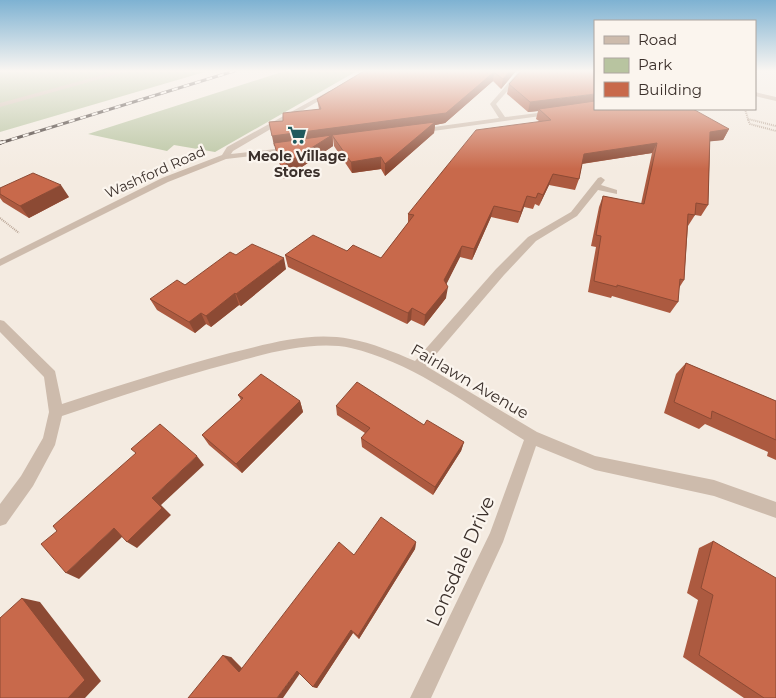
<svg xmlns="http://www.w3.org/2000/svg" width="776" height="698" font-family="Montserrat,sans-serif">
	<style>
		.green { fill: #b8c4a0 }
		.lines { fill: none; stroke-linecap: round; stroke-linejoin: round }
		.path { stroke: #b9a596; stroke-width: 2; stroke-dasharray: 1 1; stroke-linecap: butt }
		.minor { fill: #cdbbac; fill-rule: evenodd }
		.rail-far1-casing { stroke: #3b302b; stroke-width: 3 }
		.rail-casing { stroke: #3b302b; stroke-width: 4 }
		.rail-far1 { stroke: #fbf5ee; stroke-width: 2; stroke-dasharray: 6; stroke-linecap: butt }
		.rail { stroke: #fbf5ee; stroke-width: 2.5; stroke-dasharray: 8; stroke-linecap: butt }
		.wall { fill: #ac5a40 }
		.shaded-wall { fill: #8c4a34 }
		.building { fill: #c8694b; stroke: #8c4a34 }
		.labels { text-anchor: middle; stroke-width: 4.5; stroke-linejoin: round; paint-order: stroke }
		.far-poi-label { font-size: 14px; font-weight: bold; fill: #3b302b; stroke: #fbf5ee }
		.far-street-label { font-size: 14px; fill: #3b302b; stroke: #fbf5ee }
		.street-label { font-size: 16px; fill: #3b302b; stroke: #fbf5ee }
		.near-street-label { font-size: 19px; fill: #3b302b; stroke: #fbf5ee }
	</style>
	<rect width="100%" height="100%" fill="#f4ebe1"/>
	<path class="green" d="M0,71H208L0,132Z
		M285,71H357L215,152L174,145L167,151L88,134Z"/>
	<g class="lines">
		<path class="path" d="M745,109L748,119L776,126
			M748,120L750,124L776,131
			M0,218L19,233"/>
		<path class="minor" d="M117,71H128L0,107V103Z
			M519,71H525L496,104L505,117L553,111L555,112V114L419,133L415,131L419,129L499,118L490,104Z
			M329,91L334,92L233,151L231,154L293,147H296V151L226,159L206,167L168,182L0,266V259L162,178L222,155L227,147Z
			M755,92L776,97V101L755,96Z
			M601,177L605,180L601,185L617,190V194L598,190L577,216L536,241L504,275L426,366L537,432L595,456L714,480L776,502V518L714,496L595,470L536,446L503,542L431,698H410L490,533L524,440C469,406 414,363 351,348C315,340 267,353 232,363C174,378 118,397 62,416L55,445L33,486L6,524L0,526V504L21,476L43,438L49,412L44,377L0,332V320L4,321L55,371L62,404C117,386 173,368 230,353C268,344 310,331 350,339C372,343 394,352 415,361L496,269L528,237L571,212L598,178Z"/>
		<g class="rail-far1-casing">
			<path id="rail-far1" d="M0,143L234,71"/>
		</g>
		<g class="rail-casing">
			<path id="rail" d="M0,143L2,142"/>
		</g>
		<use href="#rail-far1" class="rail-far1"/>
		<use href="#rail" class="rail"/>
	</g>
	<path class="wall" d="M364,71H516L501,89L493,81L445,123L435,125L434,133L385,176L381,169L352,173L334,146L333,138V146L284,179L269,122L283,121L319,109L317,99Z
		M509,84L595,109L729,129L723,140L710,141L708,205L701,216L695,215L688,226L684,280L679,288L678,302L670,313L612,296L611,298L588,292L596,247L591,246L599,207L603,196L641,204L652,153L582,164L579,179L575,190L549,185L539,206L535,204L533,209L524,207L518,223L491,217L472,260L460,257L446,284V298L424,326L411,320L407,324L288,267L285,255L347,251L381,258L408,223V214L539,121L536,119L538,111L528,112L507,94Z
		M0,188L69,197L29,218L3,202L0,198Z
		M236,255L286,269L241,306L239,305L211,327L206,324L195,333L157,310L150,299L185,285Z
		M686,363L776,401V460L767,456L768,452L705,424L699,429L664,413L676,374Z
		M238,395L300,401L303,412L242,473L209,445L202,435L241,400Z
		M336,406L424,425L464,442L461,451L433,495L362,447L361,438L365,433L337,415Z
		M713,541L776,698H744L683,657L698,600L687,593L699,548Z
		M416,542L415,549L359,639L353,633L317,688L313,687L300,674L188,698L231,657L242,668Z"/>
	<path class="shaded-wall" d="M510,71H516L501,89L503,79Z
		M494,72L493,81L445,123L435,125L434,133L385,176V164L431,125L332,135L333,146L284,179L281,167L326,139L274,146L272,136Z
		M595,94V103L539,109L538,111L528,112L530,102Z
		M729,129L723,140L705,142L710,132Z
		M657,143L652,153L580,164L584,154Z
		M381,157V169L352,173L351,162Z
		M553,174L549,185L539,206L543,195Z
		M61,185L69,197L29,218L20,206Z
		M527,196L524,207L518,223L521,212Z
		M494,206L491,217L472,260L474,249Z
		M462,246L460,257L443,291L444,280Z
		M284,258L286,269L241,306L236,294Z
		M448,287L446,298L424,326L425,315Z
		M235,293L239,305L211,327L206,316Z
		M412,308L411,320L407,324L408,313Z
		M201,313L206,324L195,333L189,322Z
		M300,401L303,412L242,473L236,464Z
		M464,442L461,451L433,495L435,487Z
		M197,456L204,465L161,505L171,515L137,548L127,542L152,498Z
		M114,528L125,534L79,579L66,573Z
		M416,542L415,549L359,639L358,636Z
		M22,598L40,602L101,681L85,698H68Z
		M351,630L353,633L317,688L313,687Z
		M223,655L231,657L246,673L239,672Z
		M297,671L301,672L283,698H277Z"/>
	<path class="building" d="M364,71H510L503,79L494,72L446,113L272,136L269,122L283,121V113L321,109L317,99Z
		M521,71H595V94L530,102L509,84Z
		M595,101V109H693L729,129L710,132L708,205L696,203L695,215L688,214L684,280L680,279L678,302L617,285V287L594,281L601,236L596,235L603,196L644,204L657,143L584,154L579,179L553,174L543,195L538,193L536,198L527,196L521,212L494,206L474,249L462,246L444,280L448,287L425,315L412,308L408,313L285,255L313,235L347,251L353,245L381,258L414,215L408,214L476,130L551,120L539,109Z
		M435,122L385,164L381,157L351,162L332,135Z
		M332,135L281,167L274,143Z
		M33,173L61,185L20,206L0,194V188Z
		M252,244L284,258L236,294L235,293L206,316L201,313L189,322L150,299L177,280L185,285L230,252L236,255Z
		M686,363L776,401V440L712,411L711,419L674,402Z
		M261,374L300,401L236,464L202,435L243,398L238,395Z
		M357,382L424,425L427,420L464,442L435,487L361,438L370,428L336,406Z
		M160,424L197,456L152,498L162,508L127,542L114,528L66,573L41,544L57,531L53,526L136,453L131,449Z
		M381,517L416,542L358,636L351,630L313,687L297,671L277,698H188L223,655L239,672L339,542L354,555Z
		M713,541L776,578V698H764L699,655L713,595L701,588Z
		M22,598L85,680L68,698H0V618Z"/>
	<linearGradient id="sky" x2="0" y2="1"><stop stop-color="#7eb2d2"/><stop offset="0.42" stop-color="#faf6f2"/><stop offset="1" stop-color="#faf6f2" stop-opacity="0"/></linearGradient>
	<rect width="776" height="169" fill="url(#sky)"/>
	<defs>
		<g id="supermarket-bare" transform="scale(1.5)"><path d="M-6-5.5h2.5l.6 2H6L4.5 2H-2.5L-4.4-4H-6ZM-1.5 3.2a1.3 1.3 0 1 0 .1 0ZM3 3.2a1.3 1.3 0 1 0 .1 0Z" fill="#1f5a5e" stroke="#fbf5ee" stroke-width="2.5" paint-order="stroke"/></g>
	</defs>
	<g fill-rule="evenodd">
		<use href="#supermarket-bare" x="297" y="135"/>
	</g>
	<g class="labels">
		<g class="far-poi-label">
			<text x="297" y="161">Meole Village<tspan x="297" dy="16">Stores</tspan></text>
		</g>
		<g class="far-street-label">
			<text transform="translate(155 172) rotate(-24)" y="5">Washford Road</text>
		</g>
		<g class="street-label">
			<text transform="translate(470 381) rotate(30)" y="6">Fairlawn Avenue</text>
		</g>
		<g class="near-street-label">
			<text transform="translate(460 561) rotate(-66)" y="7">Lonsdale Drive</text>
		</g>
	</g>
	<rect x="594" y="20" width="162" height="90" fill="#fbf5ee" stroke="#aea6a0"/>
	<rect x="604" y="36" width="25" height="8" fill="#cdbbac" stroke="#aea6a0"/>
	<text x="638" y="45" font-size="15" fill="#3b302b">Road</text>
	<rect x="604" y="58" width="25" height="15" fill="#b8c4a0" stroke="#aea6a0"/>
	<text x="638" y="70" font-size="15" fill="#3b302b">Park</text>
	<rect x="604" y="82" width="25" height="15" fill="#c8694b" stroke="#aea6a0"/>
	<text x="638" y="95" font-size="15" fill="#3b302b">Building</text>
</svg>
